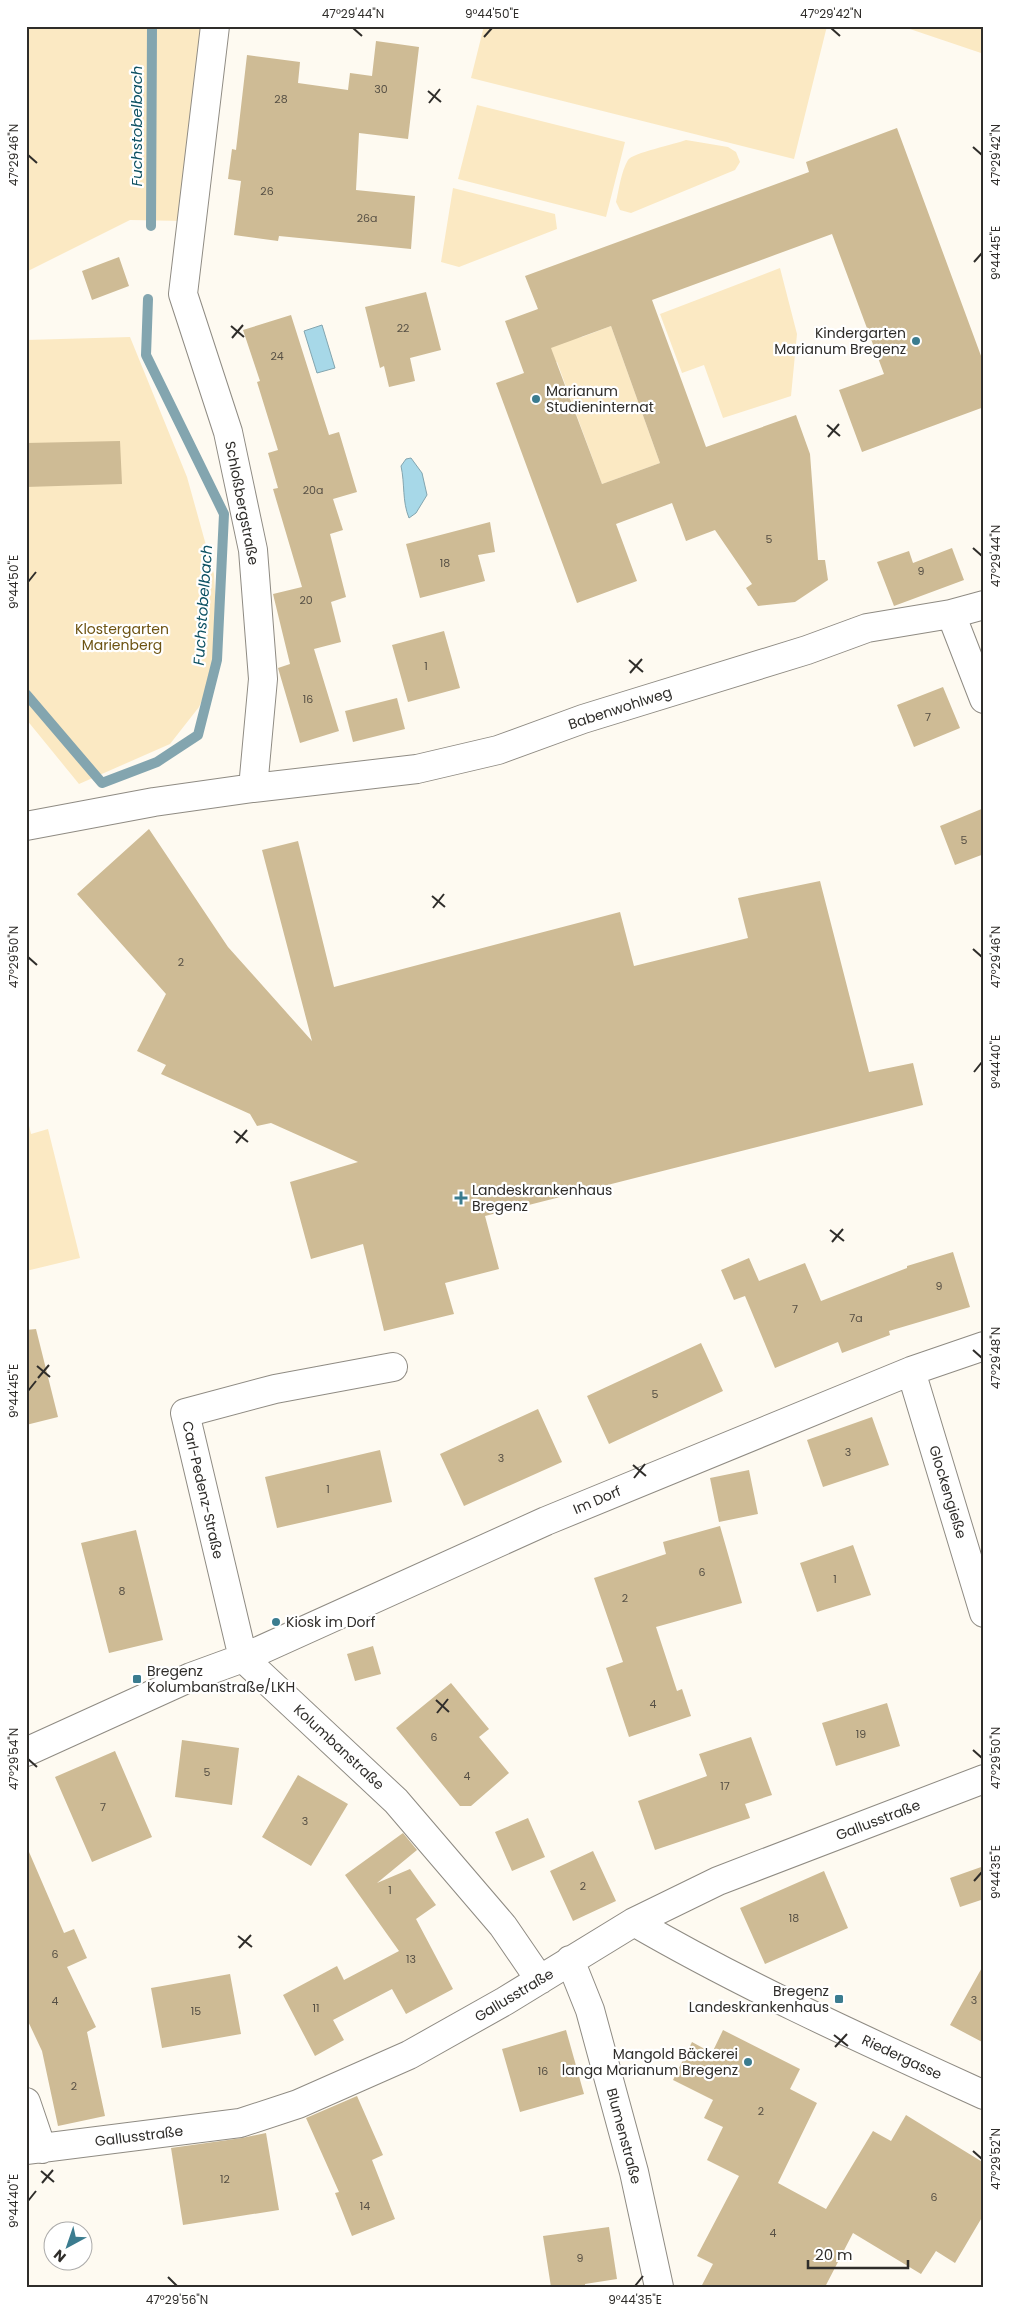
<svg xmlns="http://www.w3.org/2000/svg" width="1010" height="2313" font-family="Poppins,sans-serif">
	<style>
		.green { fill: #fbe9c3 }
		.water { fill: #a7d8e8; stroke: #83a5af }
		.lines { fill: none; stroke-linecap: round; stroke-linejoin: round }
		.stream { stroke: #83a5af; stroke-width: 10 }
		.building { fill: #cebb95; fill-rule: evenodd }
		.street-casing { stroke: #8f8b83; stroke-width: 30 }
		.street { stroke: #fff; stroke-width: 28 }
		.ticks { fill: none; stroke: #2f2d2a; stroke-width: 2 }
		.poi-dot { fill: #3b7c8f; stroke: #fff; stroke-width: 2 }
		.labels { text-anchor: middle; stroke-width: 4.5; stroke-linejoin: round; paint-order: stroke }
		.number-label { font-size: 11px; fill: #575045 }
		.poi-label { font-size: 14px; fill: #2f2d2a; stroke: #fff; text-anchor: start }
		.street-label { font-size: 14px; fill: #2f2d2a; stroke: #fff }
		.park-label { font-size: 14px; fill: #6d5312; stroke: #fff }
		.water-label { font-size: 15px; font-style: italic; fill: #0d5162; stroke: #fff }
		.neatline { fill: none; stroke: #2f2d2a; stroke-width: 2 }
		.ticks-label { font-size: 12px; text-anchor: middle; fill: #2f2d2a }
	</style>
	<rect width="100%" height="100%" fill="#fefaf1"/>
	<path class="green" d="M26,26H204L185,221L130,220L26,272Z
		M484,26H827L794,159L471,78Z
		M901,26H984V54Z
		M477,105L625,142L606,217L458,179Z
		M686,140L728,147L736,152L740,162L735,170L631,213L620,210L616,202C619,189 621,172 628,160C632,153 676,144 686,140Z
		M453,188L555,214L557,229L459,267L441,262Z
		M780,268L797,334L791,396L723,418L704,365L682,373L660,314Z
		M611,326L660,463L602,484L557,362L533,370L549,341L582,337Z
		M130,337L187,477L214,574L219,662L199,707L170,744L79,784L26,719V340Z
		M26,1113L31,1134L48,1129L80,1258L26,1271Z"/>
	<path class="water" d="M322,325L335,368L317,373L304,331Z
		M411,458L422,473L427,495L416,513L409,518C402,501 405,484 401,466L406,459Z"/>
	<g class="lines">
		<path class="stream" d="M151,226L152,26
			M26,694L102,783L157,762L198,735L217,660L224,514L146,355L148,299"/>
	</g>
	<path class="building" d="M376,41L419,47L408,139L359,133L356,190L415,196L411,249L279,236L278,241L234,235L241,181L228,179L232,149L236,150L247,55L300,62L298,83L348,90L350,73L372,76Z
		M897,128L984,364V407L862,452L839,390L884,374L832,234L652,300L706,447L796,415L810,454L818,560H825L828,580L795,602L758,606L746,588L752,584L715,530L686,541L672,503L616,524L637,581L577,603L496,383L524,373L505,321L538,309L525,276L809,172L806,162ZM611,326L660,463L602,484L551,348Z
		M119,257L129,286L92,300L82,271Z
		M426,292L441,350L410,358L415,381L389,387L384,366L380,368L365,307Z
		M291,315L329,435L339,432L357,492L333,499L343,530L330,534L346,597L331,602L341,642L314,649L339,731L300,743L278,668L290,664L273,594L302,587L273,489L278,488L268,453L278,450L257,382L260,381L243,330Z
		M120,441L122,484L26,487V443Z
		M490,522L495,552L478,555L485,581L420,598L406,544Z
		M952,548L964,580L894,606L877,562L909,551L913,563Z
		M444,631L460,688L408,702L392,645Z
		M943,687L960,728L914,747L897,705Z
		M397,698L405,729L353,742L345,711Z
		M984,808V854L955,865L940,826Z
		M149,829L228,947L312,1041L262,850L298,841L334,987L620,912L634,966L748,938L738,898L820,881L869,1072L913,1063L923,1105L485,1216L499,1269L445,1283L454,1314L384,1331L363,1244L311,1259L290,1182L358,1162L271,1123L257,1126L250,1114L161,1074L166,1065L137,1051L166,994L77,894Z
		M953,1252L970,1307L889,1331L890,1335L842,1353L838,1342L775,1368L745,1296L734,1300L721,1270L749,1258L759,1281L805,1263L821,1301L907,1268V1266Z
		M36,1329L58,1417L26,1425V1330Z
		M701,1343L723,1391L609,1444L587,1396Z
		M538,1409L562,1462L464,1506L440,1454Z
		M872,1417L889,1465L823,1487L807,1440Z
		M380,1450L392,1502L277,1528L265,1477Z
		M749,1470L758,1514L719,1522L710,1478Z
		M720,1526L742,1603L656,1627L677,1691L682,1689L691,1716L629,1737L606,1668L623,1662L594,1578L666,1554L663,1542Z
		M136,1530L163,1640L109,1653L81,1543Z
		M853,1545L871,1595L817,1612L800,1563Z
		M373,1646L381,1674L355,1681L347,1654Z
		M451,1683L489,1729L479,1737L509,1773L471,1806H460L396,1728Z
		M887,1703L900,1746L836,1766L822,1723Z
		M751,1737L772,1795L745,1804L750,1818L655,1850L638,1801L707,1776L699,1754Z
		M182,1740L239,1748L232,1805L175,1797Z
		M115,1751L152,1837L92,1862L55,1777Z
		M298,1775L348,1804L311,1866L262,1837Z
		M528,1818L545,1857L512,1871L495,1832Z
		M403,1833L417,1850L377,1883L410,1869L436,1905L416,1919L453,1989L406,2014L392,1989L333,2020L344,2040L315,2056L283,1995L337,1966L344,1980L399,1951L345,1875Z
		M26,1845L64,1933L74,1929L87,1958L67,1967L96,2027L87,2032L105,2116L58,2126L42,2051L26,2017Z
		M593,1851L616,1901L573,1921L550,1871Z
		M984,1866V1899L960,1907L950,1878Z
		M824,1871L848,1928L765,1964L740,1908Z
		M984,1964V2043L950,2025Z
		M230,1974L241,2034L162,2048L151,1988Z
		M566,2030L584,2094L520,2112L502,2049Z
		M723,2030L800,2069L790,2089L817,2103L778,2183L826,2209L873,2131L891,2141L906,2115L984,2163V2214L955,2263L936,2251L921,2274L853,2233L825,2287H701L713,2264L697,2256L739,2176L707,2160L723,2127L704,2118L713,2100L673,2080L692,2042L712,2053Z
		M357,2096L383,2155L372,2160L395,2219L352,2236L335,2193L339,2192L306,2118Z
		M266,2133L279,2210L183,2225L171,2148L242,2138Z
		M609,2227L617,2279L585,2284V2287H551L543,2236Z"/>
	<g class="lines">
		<g class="street-casing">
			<path id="street" d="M215,26L183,294L228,432L253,550L263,679L253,788
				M951,614L984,699
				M26,826L154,802L253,788L417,769L498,750L583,719L807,650L867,628L951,614L984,605
				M393,1367L275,1389L185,1413L243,1658L546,1521L911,1371L984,1346
				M911,1371L984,1613
				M26,1752L191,1677L243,1658L396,1801L503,1926L540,1980
				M634,1922C746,1987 866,2041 984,2095
				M570,1960L590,2010L634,2172L659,2287
				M26,2102L42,2149
				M26,2150L240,2123L298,2104L409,2055L505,2001L634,1922L718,1881L984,1779"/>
		</g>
		<use href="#street" class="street"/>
	</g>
	<path class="ticks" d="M353,28L362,36M831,28L840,36M484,37L492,28M428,91L441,102M429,103L440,89M973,147L982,155M28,155L37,163M974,262L982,253M231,326L244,337M232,338L243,325M827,425L840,436M828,437L839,424M973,548L982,556M28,582L36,572M629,660L643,672M630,673L642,659M432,896L445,907M433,908L444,894M973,949L982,957M28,957L37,965M974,1072L982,1062M234,1131L248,1142M236,1143L247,1130M830,1230L844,1241M832,1242L843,1229M973,1350L982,1358M37,1366L50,1377M38,1378L49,1365M28,1391L36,1381M633,1465L646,1476M634,1478L645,1464M436,1700L449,1712M437,1713L448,1699M973,1750L982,1758M28,1759L37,1767M974,1881L982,1872M238,1936L252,1947M239,1948L251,1935M834,2035L848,2046M835,2047L847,2034M973,2151L982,2159M41,2171L54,2182M42,2183L53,2170M28,2201L36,2191M168,2277L177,2286M635,2286L643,2276"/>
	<g class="poi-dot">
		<circle cx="916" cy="341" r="5"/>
		<circle cx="536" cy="399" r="5"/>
		<path d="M458.5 1190.5h5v5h5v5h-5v5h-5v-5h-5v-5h5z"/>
		<circle cx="276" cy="1622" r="5"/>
		<rect x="132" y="1674" width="10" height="10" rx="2.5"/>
		<rect x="834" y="1994" width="10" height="10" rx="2.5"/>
		<circle cx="748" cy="2062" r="5"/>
	</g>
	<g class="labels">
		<g class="number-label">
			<text x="381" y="93">30</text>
			<text x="281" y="103">28</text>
			<text x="267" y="195">26</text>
			<text x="367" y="222">26a</text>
			<text x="403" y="332">22</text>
			<text x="277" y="360">24</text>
			<text x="313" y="494">20a</text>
			<text x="769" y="543">5</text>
			<text x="445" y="567">18</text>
			<text x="921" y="575">9</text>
			<text x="306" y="604">20</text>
			<text x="426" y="670">1</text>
			<text x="308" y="703">16</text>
			<text x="928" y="721">7</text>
			<text x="964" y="844">5</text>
			<text x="181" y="966">2</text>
			<text x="939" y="1290">9</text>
			<text x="795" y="1313">7</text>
			<text x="856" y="1322">7a</text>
			<text x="655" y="1398">5</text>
			<text x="848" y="1456">3</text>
			<text x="501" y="1462">3</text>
			<text x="328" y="1493">1</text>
			<text x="702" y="1576">6</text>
			<text x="835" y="1583">1</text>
			<text x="122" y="1595">8</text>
			<text x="625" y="1602">2</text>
			<text x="653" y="1708">4</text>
			<text x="861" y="1738">19</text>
			<text x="434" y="1741">6</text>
			<text x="207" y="1776">5</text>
			<text x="467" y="1780">4</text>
			<text x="725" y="1790">17</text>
			<text x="103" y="1811">7</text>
			<text x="305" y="1825">3</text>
			<text x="583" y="1890">2</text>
			<text x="390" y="1894">1</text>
			<text x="794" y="1922">18</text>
			<text x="55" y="1958">6</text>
			<text x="411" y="1963">13</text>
			<text x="974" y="2004">3</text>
			<text x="55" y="2005">4</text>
			<text x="316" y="2012">11</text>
			<text x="196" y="2015">15</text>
			<text x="543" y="2075">16</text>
			<text x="74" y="2090">2</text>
			<text x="761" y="2115">2</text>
			<text x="225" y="2183">12</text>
			<text x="934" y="2201">6</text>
			<text x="365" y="2210">14</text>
			<text x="773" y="2237">4</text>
			<text x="580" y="2262">9</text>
		</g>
		<g class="poi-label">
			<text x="906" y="338" text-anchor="end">Kindergarten<tspan x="906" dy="16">Marianum Bregenz</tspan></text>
			<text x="546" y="396">Marianum<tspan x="546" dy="16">Studieninternat</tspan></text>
			<text x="472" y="1195">Landeskrankenhaus<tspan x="472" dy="16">Bregenz</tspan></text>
			<text x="286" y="1627">Kiosk im Dorf</text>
			<text x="147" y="1676">Bregenz<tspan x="147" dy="16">Kolumbanstraße/LKH</tspan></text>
			<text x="829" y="1996" text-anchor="end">Bregenz<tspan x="829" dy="16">Landeskrankenhaus</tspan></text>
			<text x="738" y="2059" text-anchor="end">Mangold Bäckerei<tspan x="738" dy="16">langa Marianum Bregenz</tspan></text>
		</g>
		<g class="street-label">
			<text transform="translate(242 503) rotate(79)" y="5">Schloßbergstraße</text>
			<text transform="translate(620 708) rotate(-18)" y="5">Babenwohlweg</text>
			<text transform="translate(203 1490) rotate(77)" y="5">Carl-Pedenz-Straße</text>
			<text transform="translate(948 1492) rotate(73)" y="5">Glockengieße</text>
			<text transform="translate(597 1500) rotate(-23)" y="5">Im Dorf</text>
			<text transform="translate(339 1747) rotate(43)" y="5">Kolumbanstraße</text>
			<text transform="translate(878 1820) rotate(-21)" y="5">Gallusstraße</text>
			<text transform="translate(514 1995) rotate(-31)" y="5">Gallusstraße</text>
			<text transform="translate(902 2057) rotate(25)" y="5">Riedergasse</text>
			<text transform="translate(139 2136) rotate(-7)" y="5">Gallusstraße</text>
			<text transform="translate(624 2136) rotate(75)" y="5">Blumenstraße</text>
		</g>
		<g class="park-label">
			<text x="122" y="634">Klostergarten<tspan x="122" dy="16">Marienberg</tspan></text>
		</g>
		<g class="water-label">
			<text transform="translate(137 126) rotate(-90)" y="5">Fuchstobelbach</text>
			<text transform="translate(203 605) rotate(-86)" y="5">Fuchstobelbach</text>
		</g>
	</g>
	<rect width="1010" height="2313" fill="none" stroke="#ffffff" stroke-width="55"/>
	<g transform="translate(68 2246) rotate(220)"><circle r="24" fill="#ffffff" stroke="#acabaa"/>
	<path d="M0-4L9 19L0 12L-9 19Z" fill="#3b7c8f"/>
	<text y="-8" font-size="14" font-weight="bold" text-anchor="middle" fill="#2f2d2a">N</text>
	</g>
	<path d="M808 2260v8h100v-8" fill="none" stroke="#2f2d2a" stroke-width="2.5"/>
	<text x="815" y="2260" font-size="15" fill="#2f2d2a" stroke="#ffffff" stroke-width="4" paint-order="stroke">20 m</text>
	<rect x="28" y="28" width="954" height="2258" class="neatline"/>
	<g class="ticks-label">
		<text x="353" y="18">47°29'44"N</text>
		<text x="492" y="18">9°44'50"E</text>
		<text x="831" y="18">47°29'42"N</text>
		<text transform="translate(996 155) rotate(-90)" y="4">47°29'42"N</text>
		<text transform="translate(14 155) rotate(-90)" y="4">47°29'46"N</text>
		<text transform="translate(996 253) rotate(-90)" y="4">9°44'45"E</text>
		<text transform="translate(996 556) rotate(-90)" y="4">47°29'44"N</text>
		<text transform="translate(14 582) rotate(-90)" y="4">9°44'50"E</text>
		<text transform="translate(996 957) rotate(-90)" y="4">47°29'46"N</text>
		<text transform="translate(14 957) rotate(-90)" y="4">47°29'50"N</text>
		<text transform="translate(996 1062) rotate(-90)" y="4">9°44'40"E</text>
		<text transform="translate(996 1358) rotate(-90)" y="4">47°29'48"N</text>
		<text transform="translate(14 1391) rotate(-90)" y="4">9°44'45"E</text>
		<text transform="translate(996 1758) rotate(-90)" y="4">47°29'50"N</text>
		<text transform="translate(14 1759) rotate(-90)" y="4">47°29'54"N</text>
		<text transform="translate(996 1872) rotate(-90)" y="4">9°44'35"E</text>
		<text transform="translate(996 2159) rotate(-90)" y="4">47°29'52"N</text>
		<text transform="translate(14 2201) rotate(-90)" y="4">9°44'40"E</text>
		<text x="177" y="2304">47°29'56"N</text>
		<text x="635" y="2304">9°44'35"E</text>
	</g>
</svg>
